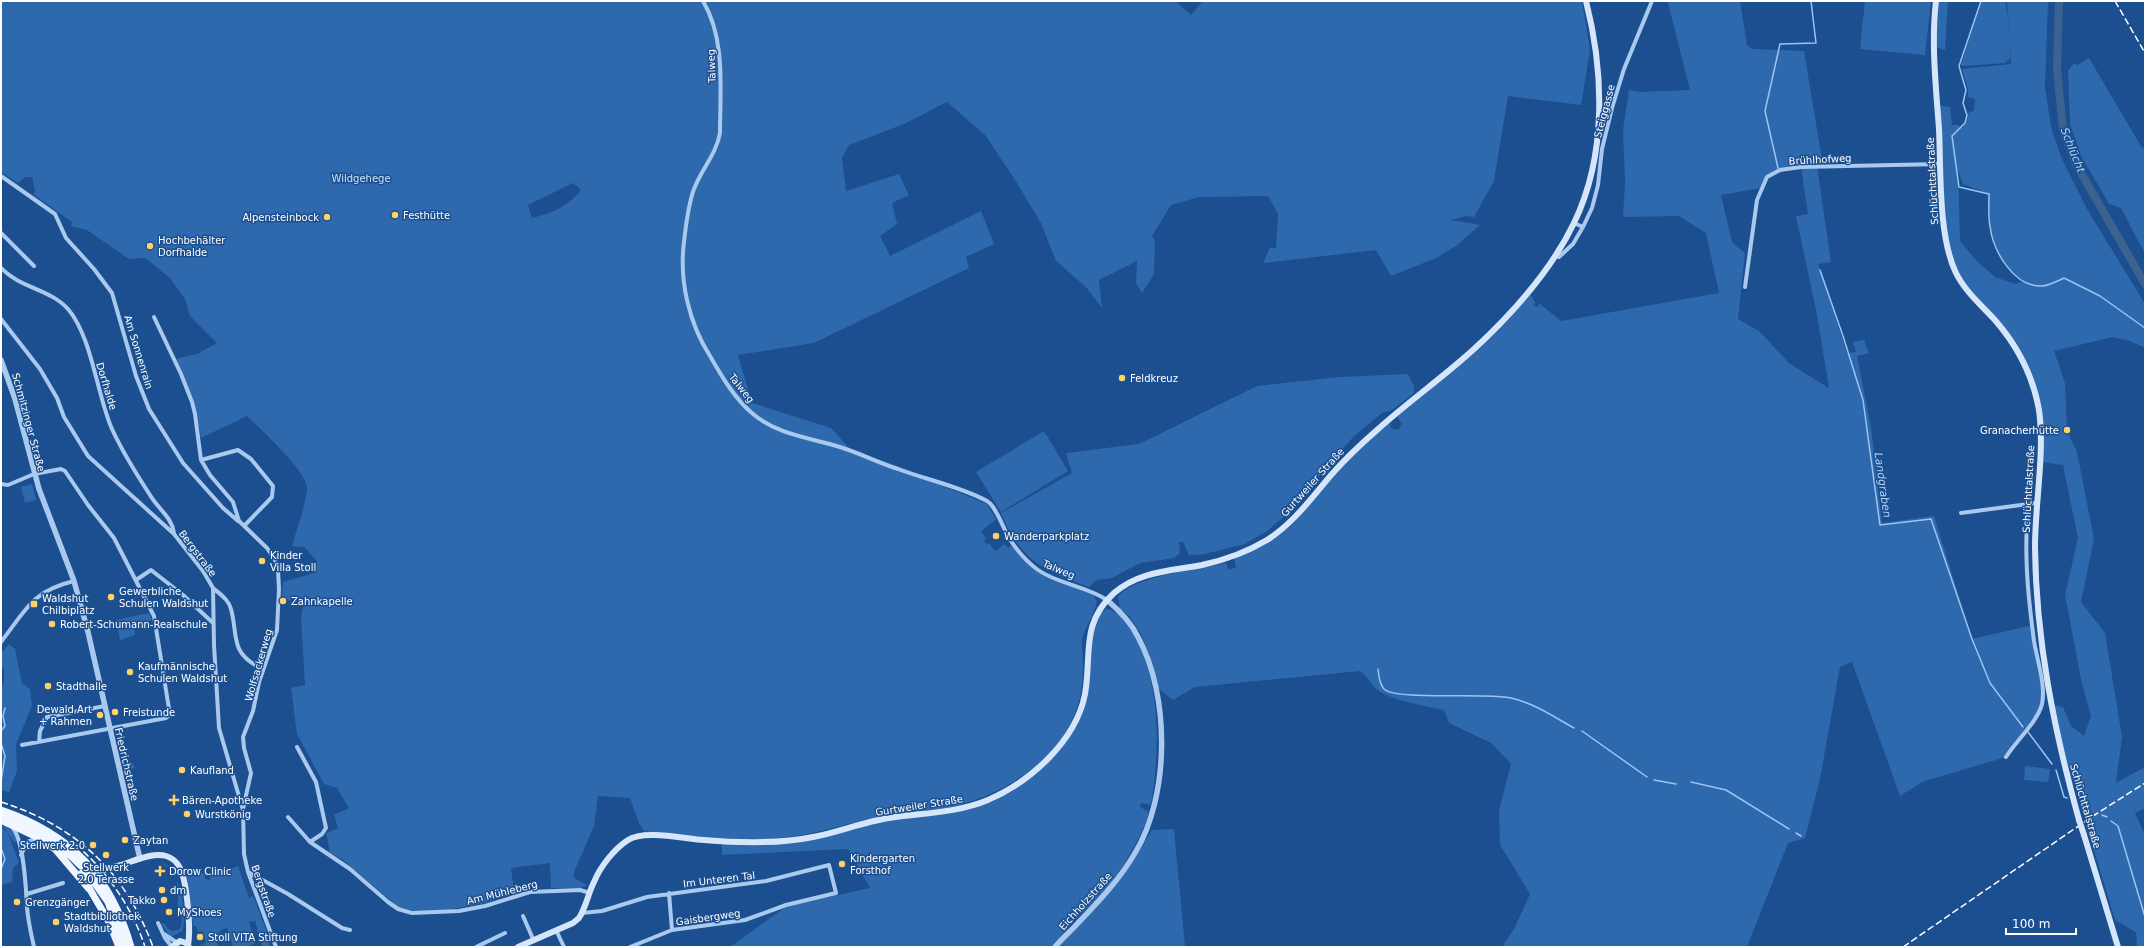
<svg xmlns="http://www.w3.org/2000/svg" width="2146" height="948" font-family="'DejaVu Sans',sans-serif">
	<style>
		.green { fill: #2e69ad; fill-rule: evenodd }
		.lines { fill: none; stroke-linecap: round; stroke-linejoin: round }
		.stream { stroke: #9cc4f0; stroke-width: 1.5 }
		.river { stroke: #3c6290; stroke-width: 8 }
		.minor { stroke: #a9c9ee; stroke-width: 4 }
		.tertiary { stroke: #a9c9ee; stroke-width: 5.5 }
		.secondary { stroke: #d6e6fa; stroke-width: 6 }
		.primary { stroke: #f0f6ff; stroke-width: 7 }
		.rail { stroke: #fff; stroke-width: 1.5; stroke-dasharray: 7 3; stroke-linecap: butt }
		.secondary-bridge { stroke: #d6e6fa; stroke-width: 6 }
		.primary-bridge { stroke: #f0f6ff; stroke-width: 7 }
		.poi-dot { fill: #ffd166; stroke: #1b4f8f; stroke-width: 1.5 }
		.labels { text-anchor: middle; stroke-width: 3; stroke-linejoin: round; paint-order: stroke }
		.street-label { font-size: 10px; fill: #fff; stroke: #1b4f8f }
		.park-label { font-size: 10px; fill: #cfe3fa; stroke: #1b4f8f }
		.poi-label { font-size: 10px; fill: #fff; stroke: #1b4f8f; text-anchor: start }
		.water-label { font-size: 11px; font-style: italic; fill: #b5d3f5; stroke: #1b4f8f }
	</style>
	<rect width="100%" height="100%" fill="#1b4f8f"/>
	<path class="green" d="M1,1H1175L1191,15L1203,1H1582L1590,50L1581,105L1508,96L1494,181L1474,217L1466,216L1451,220L1480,225L1456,246L1436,258L1391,276L1376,250L1263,263L1270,248H1276L1278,214L1268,196L1199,197L1171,205L1152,236L1155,240L1154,274L1142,293L1136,283L1137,261L1099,280L1102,308L1086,287L1056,261L1041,223L1015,180L986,136L947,102L904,124L849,145L842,158L846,191L899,174L909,195L892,203L897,224L880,236L890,256L981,211L994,244L966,257L969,268L814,343L738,355L752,403L831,428L850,449L945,483L943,486L987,504L996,519L981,532L986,538L984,541L987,545L989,543L995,551L1005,544L1008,548L1011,545L1037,572L1093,595L1097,601C1095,614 1085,626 1082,640C1081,646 1083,654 1083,661C1083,673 1083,685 1080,697C1067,758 1002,797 946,808C925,813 903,812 883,816C851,822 820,833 788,837C741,843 691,836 644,831L639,823L630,798L598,796L594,826L574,872V878L587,885L581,888H551L550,863L511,868L514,891L485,903L459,908L426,912L411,910L398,907L343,860L330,853L326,833L338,828L334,815L349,808L337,788L324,784L297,734L291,688L305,685L301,618L303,607L302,597L286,601L282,595L283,582L314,573L317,561L304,547L292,546C297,528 305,507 307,489C309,473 259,428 247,416L201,438C197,408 189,387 176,359L197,354L217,343L190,316L185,299L169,277L145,258L129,259L87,230L71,226L72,222L33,194L35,191L32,177H25L18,183L1,172ZM573,183L581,190C567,207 553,213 532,218L528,205Z
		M1670,1H1740L1747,45L1752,49L1804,51L1823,166H1817L1831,262L1818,264L1847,353L1856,352L1853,342L1864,340L1869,353L1857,356L1871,427L1882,523L1934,516L1972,639L2033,625L2043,694L2042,705L2036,717L2006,757L1922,782L1900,796L1852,662L1840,667L1820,779L1805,838L1788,843L1747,947H1502L1514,929L1530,894L1500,845L1499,811L1511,764L1491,743L1449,723L1444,710C1426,706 1400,702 1384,694C1371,688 1370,677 1360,671L1195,687L1173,700L1158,688L1148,651L1141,634L1129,616L1120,609L1118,596C1136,576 1198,569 1226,563L1229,570L1236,567L1234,559L1274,539L1294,523L1363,443L1390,422L1391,428L1398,430L1402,423L1399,420L1397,415L1474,354L1530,293L1535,302L1534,306L1538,307L1539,303L1561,321L1719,293L1706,233L1679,216L1623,217L1625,182L1623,130L1629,90L1639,92L1690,90L1668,3ZM1801,167L1808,214L1796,216L1817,315L1829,388L1790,364L1759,331L1738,319L1745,253L1732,242L1721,195L1761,188C1771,168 1781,170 1801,167Z
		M1865,1H1931L1925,55L1860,49Z
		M1939,1H1948L1945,50L1936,47Z
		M1981,1H2005L2009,24L2010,58L2005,63L1963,66L1961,65Z
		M2007,1H2048L2045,87L2051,127L2061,157L2087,209L2145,304V348L2130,341L2113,337L2054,351L2065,383L2067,431L2077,452L2094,539L2081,602L2105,633L2122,737L2116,783L2145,767V808L2135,813L2145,835V947H2137L2136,932L2115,920L2066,757L2053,705L2063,707L2071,726L2084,736L2091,716L2082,684L2065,595L2078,538L2063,465L2042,462L2043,438L2025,361L2013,340L1967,285L1959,272L1945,238L1937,105L1950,107L1952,125H1958L1962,128L1966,124L1969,112L1974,111L1975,99L1968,97V89L1962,69L2011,64ZM1958,170L1963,184L1989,194C1989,223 1991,245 2009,269C2013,274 2019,277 2023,281L2015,284L1995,277L1975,259L1960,241Z
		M2089,58L2142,148L2145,147V254L2121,208L2109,204L2081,156L2070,124L2068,71L2074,63L2077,65Z
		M1408,374L1414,386V393L1392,410L1382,413L1354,436L1286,515L1267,531L1245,544L1205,554L1189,555L1183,542H1179L1180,553L1174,558L1140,563L1112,578L1097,580L1089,587C1042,570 1021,561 1001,513L1072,473L1066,453L1139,444L1257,386L1340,377Z
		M1044,431L1068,471L1001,512L976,472Z
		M32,484L36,500L25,503L21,487Z
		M1106,609C1118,610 1122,618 1129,627C1162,676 1160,750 1151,805L1141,803L1140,807L1149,812C1143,835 1121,872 1105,890C1088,909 1067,926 1052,947H730L787,906L870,888L848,849L722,855V844H770L885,821L972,808L992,802L1033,775L1081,714L1094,627L1099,615Z
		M149,613L152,620L134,625L135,635L120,640L116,620Z
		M9,644L15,649L22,683L30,689L32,706L16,744L17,771L9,792L1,790V690L4,681V669L1,667V653Z
		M132,762L135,768L123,770L121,765Z
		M2025,766L2050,769L2048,782L2024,780Z
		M1,823L13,831L17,841L14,842Z
		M1,827L8,833L19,863L13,868L12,882L1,885Z
		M1174,829L1185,947H1058L1135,858L1152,830Z
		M163,863C180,869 188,916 182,931L171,937L161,924L163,923L171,931L179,930L182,924L181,910L178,907C177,894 182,870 163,865Z
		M238,866L249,898L253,896L269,937V947H259L262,946L255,921L249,922L255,943L247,947L233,946L227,928L219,931L221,940L217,942L218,947L199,945L206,943L203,931L198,932L196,926H193L187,875L205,873V879L210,880V876Z"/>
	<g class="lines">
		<path class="stream" d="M1981,1L1959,66L1966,90L1963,103L1967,115L1965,123L1952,136L1959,187L1989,194C1989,205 1988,216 1990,226C1993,251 2014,288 2043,286C2050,285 2058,281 2064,278L2100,296L2145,328
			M1778,168L1765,111L1780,44L1816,43L1811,1
			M1820,270L1843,336L1863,400L1880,525L1931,519L1972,639L1990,683L2023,727
			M1378,669C1379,676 1379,684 1384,689C1397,701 1485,692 1511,698C1534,703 1554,717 1574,728
			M1,731L5,726L3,716L5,708
			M1582,731L1647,777
			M2028,732L2052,764
			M1,743L5,756L1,782
			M2056,770L2064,797L2067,798
			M1654,780L1676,784
			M1691,782L1726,790L1789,829
			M2102,815L2107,817
			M2111,821L2118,826L2145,917
			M1796,833L1801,836
			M1,848L5,859L1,869"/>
		<path class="river" d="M2059,1L2057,68L2063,129L2077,166L2145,284"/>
		<path class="minor" d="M703,1C726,40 720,89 720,133C716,155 702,168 694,189C688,205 686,224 684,242C679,281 689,323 710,356C722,377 735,399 753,414C777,434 805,437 833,445C856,451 876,462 898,469C927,480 959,486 987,501C996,506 1003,528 1009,538C1016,549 1027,562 1038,570C1058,584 1086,586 1107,600
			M1,176L55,214L66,238L94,269L112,293L136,376L149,409L183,463L223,508L238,521
			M1583,227L1592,208L1598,185L1602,149L1612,108L1624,69L1652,1
			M1,233L34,266
			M1555,256L1559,257L1573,244L1583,227L1574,223
			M1,268C20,288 50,289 68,309C92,337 97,395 112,429C122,451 137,475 150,495C158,509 172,517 174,533
			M1745,287L1757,200L1767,177L1780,170L1801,167L1940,164
			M154,317L181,374L192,402L195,414L201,460L210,475L233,502L239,521L267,548L275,560L278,570L279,589L277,630L259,682L253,711L243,737L244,748L251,773L243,809
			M1,319L40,369L57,398L64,417L88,456L174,534L203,571L213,588L214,645L219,728L243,810L244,854L248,872L276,947
			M201,460L238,450L251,459L273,486L272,497L245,525
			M1,484L8,485L34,474L61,469L65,471L88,505L114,538L154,616L170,715L166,718L22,745
			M1961,513L2036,503
			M136,580L151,570L183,595L213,623
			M213,588C220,594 229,600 231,609C238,635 230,651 257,666L260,665
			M1,642C26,610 32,591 74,581
			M39,742L40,731L47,717L105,706
			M297,747L316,782L326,828L322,834L310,842
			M2006,757C2016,741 2038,721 2042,704C2046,685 2037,660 2034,641C2028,596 2023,548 2029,504
			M288,817L310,842L350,869L388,902L398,909L412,913L459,911L485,906L530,892L580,890L590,893
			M13,828C24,842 26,888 27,907C28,920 31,934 34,947
			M21,855L27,842L37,838
			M248,872L288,894L342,928L350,930
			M669,893L672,930
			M27,894L63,883
			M582,913L602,911L647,897L766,881L829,865L836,893L786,905L745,920L672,930L630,947
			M523,916L533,939
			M158,923L165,938L172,947
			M556,930L564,947
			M164,934L176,942
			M476,947L505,933"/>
		<path class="tertiary" d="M1,360L15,399L39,489L74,581L88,632L140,859
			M1055,947C1062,938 1071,931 1078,923C1099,901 1120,879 1135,853C1170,795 1170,696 1138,637C1131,622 1120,611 1107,600"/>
		<path class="secondary" d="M1936,1C1931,43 1936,87 1939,129C1941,170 1938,236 1956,273C1965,291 1980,304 1994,319C2017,345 2033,376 2039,410C2045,452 2035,503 2035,547C2036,641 2054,730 2079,820
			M2084,835L2118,947
			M121,865C134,861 153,852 166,856C173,858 177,862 180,868C187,882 191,929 188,945
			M172,947L180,941L186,943L189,947
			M518,947L573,923L579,918C586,907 588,894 594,882C600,867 614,849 628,840C644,829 685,839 704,840C740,843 779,844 813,837C839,832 863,822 889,818C922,813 957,813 988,800C1030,782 1076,741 1085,694C1092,655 1080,624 1114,593C1139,571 1171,571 1202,565C1225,560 1247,552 1267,540C1294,523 1312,497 1332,474C1346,458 1361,444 1377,430C1408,402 1442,378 1473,350C1512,314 1551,271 1574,223C1607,155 1604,72 1586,1"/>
		<path class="primary" d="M1,810C71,834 111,876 131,947
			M3,815C33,827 58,842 81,866
			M1,820L39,838L55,849L89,889
			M96,885L108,902L125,947
			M88,886L109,922L119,947"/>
		<path class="rail" d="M2115,1L2145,53
			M1,802C77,826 126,873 153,947
			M76,845C107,871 133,909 145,947
			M1903,947L2093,816L2145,783"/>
		<path class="secondary-bridge" d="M2079,820L2084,835
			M96,872L121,865"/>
		<path class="primary-bridge" d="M82,873L90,876L88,880
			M90,884L94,880L102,881"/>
	</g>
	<g class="poi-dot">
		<circle cx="395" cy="215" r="4"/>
		<circle cx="327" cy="217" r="4"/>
		<circle cx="150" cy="246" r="4"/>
		<circle cx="1122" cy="378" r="4"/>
		<circle cx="2067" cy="430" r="4"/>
		<circle cx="996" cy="536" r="4"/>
		<circle cx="262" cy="561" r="4"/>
		<circle cx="111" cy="597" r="4"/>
		<circle cx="283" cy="601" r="4"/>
		<rect x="30" y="600" width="8" height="8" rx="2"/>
		<circle cx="52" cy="624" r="4"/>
		<circle cx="130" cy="672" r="4"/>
		<circle cx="48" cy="686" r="4"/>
		<circle cx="115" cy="712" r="4"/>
		<circle cx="100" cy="715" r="4"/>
		<circle cx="182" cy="770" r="4"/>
		<path d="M172 794h4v4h4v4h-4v4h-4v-4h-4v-4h4z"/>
		<circle cx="187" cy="814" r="4"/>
		<circle cx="125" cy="840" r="4"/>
		<circle cx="93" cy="845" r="4"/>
		<circle cx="106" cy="855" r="4"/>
		<circle cx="842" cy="864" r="4"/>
		<path d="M158 865h4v4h4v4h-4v4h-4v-4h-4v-4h4z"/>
		<circle cx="162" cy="890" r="4"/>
		<circle cx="164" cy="900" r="4"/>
		<circle cx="17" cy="902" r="4"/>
		<circle cx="169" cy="912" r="4"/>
		<circle cx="56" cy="922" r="4"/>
		<circle cx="200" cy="937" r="4"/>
	</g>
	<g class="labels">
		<g class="street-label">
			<text transform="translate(711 66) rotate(-92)" y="4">Talweg</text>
			<text transform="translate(1604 111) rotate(-75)" y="4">Steiggasse</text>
			<text transform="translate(1820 159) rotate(-3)" y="4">Brühlhofweg</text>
			<text transform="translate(1932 181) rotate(-93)" y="4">Schlüchttalstraße</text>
			<text transform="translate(139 352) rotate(73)" y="4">Am Sonnenrain</text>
			<text transform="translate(107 386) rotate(73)" y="4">Dorfhalde</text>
			<text transform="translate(742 388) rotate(52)" y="4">Talweg</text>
			<text transform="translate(29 422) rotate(75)" y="4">Schmitzinger Straße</text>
			<text transform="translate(1312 482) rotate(-48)" y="4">Gurtweiler Straße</text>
			<text transform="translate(2028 489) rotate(-87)" y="4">Schlüchttalstraße</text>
			<text transform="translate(198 553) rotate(53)" y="4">Bergstraße</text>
			<text transform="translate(1059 569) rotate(23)" y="4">Talweg</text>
			<text transform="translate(258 665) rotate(-74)" y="4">Wolfsackerweg</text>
			<text transform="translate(127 764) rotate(77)" y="4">Friedrichstraße</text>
			<text transform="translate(919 805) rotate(-9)" y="4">Gurtweiler Straße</text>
			<text transform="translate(2086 806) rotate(74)" y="4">Schlüchttalstraße</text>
			<text transform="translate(719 879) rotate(-7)" y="4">Im Unteren Tal</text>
			<text transform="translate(264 891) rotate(71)" y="4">Bergstraße</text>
			<text transform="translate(502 892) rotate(-14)" y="4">Am Mühleberg</text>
			<text transform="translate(1085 901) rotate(-48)" y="4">Eichholzstraße</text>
			<text transform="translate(708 917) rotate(-8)" y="4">Gaisbergweg</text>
		</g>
		<g class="park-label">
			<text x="361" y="182">Wildgehege</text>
		</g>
		<g class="poi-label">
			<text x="403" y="219">Festhütte</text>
			<text x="319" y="221" text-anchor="end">Alpensteinbock</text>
			<text x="158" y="244">Hochbehälter<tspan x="158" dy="12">Dorfhalde</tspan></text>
			<text x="1130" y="382">Feldkreuz</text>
			<text x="2059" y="434" text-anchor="end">Granacherhütte</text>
			<text x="1004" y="540">Wanderparkplatz</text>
			<text x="270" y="559">Kinder<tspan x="270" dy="12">Villa Stoll</tspan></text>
			<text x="119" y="595">Gewerbliche<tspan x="119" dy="12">Schulen Waldshut</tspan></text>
			<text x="42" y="602">Waldshut<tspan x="42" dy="12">Chilbiplatz</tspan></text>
			<text x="291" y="605">Zahnkapelle</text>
			<text x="60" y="628">Robert-Schumann-Realschule</text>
			<text x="138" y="670">Kaufmännische<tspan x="138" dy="12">Schulen Waldshut</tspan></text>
			<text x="56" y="690">Stadthalle</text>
			<text x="92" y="713" text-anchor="end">Dewald Art<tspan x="92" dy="12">+ Rahmen</tspan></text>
			<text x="123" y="716">Freistunde</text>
			<text x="190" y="774">Kaufland</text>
			<text x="182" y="804">Bären-Apotheke</text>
			<text x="195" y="818">Wurstkönig</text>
			<text x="133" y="844">Zaytan</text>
			<text x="85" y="849" text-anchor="end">Stellwerk 2.0</text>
			<text x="850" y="862">Kindergarten<tspan x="850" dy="12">Forsthof</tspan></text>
			<text x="106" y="871" text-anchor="middle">Stellwerk<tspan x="106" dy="12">2.0 Terasse</tspan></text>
			<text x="169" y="875">Dorow Clinic</text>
			<text x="170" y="894">dm</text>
			<text x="156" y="904" text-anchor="end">Takko</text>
			<text x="25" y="906">Grenzgänger</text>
			<text x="177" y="916">MyShoes</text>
			<text x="64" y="920">Stadtbibliothek<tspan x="64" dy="12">Waldshut</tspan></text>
			<text x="208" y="941">Stoll VITA Stiftung</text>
		</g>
		<g class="water-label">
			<text transform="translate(2073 150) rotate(68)" y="4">Schlücht</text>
			<text transform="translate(1883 485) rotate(82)" y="4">Landgraben</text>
		</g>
	</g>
	<rect width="2146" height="948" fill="none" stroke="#ffffff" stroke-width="4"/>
	<path d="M2006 928v6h70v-6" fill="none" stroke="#ffffff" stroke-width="2"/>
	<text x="2012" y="928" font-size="12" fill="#ffffff" stroke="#1b4f8f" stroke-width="3" paint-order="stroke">100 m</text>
</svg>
